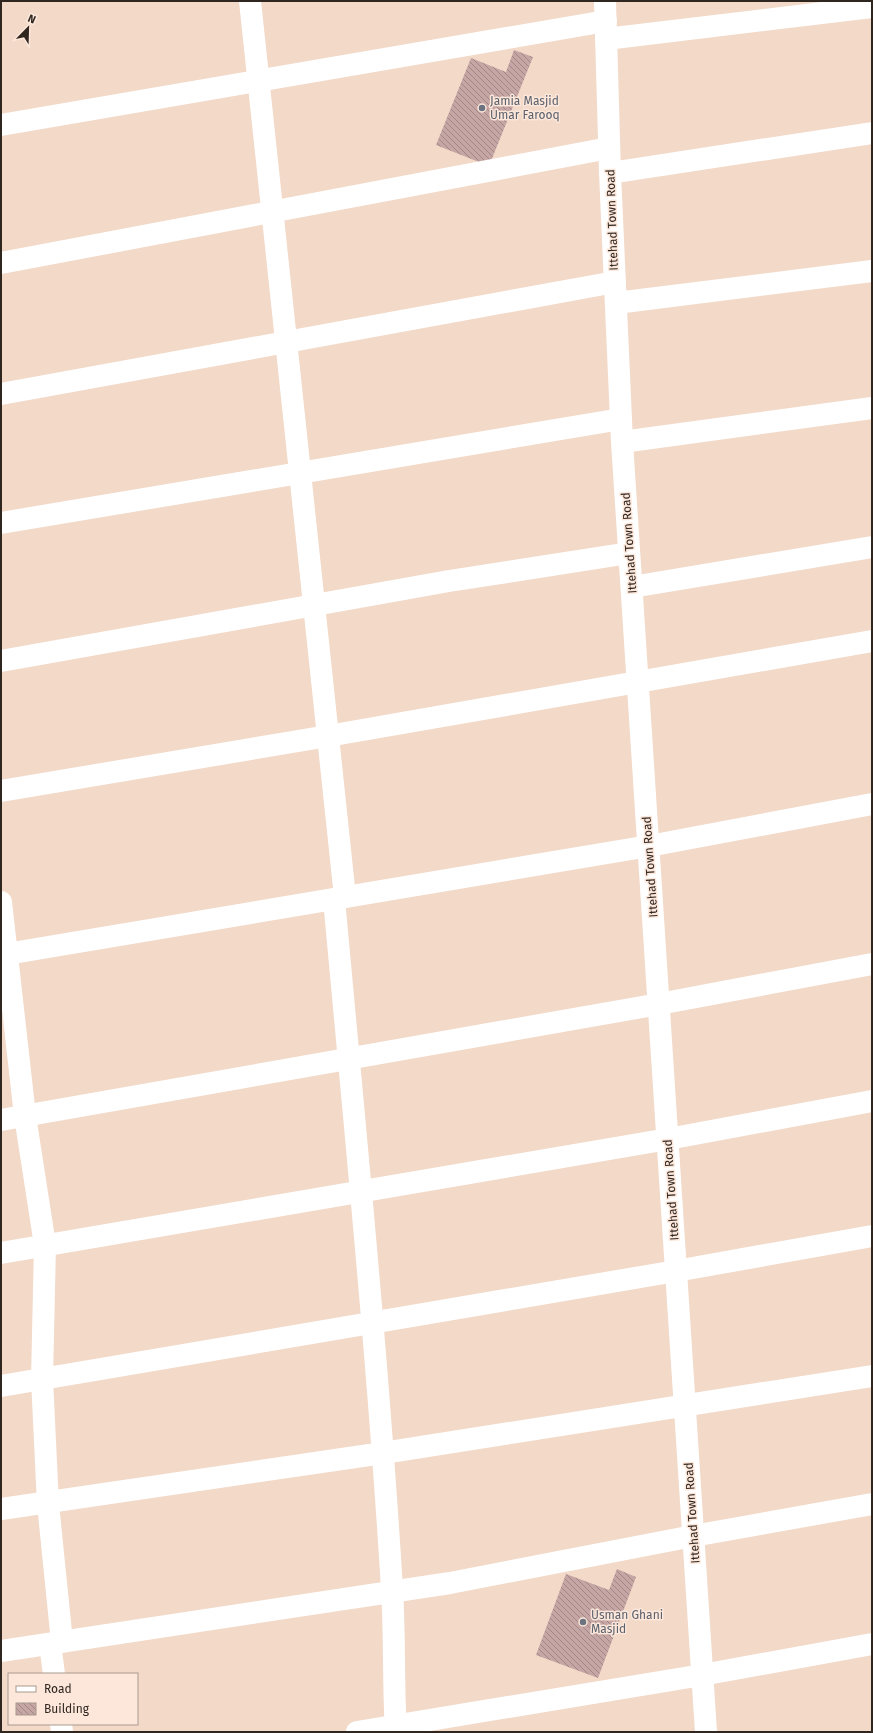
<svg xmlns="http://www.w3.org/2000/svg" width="873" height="1733" font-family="'Fira Sans',sans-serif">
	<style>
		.building { fill: url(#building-back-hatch) }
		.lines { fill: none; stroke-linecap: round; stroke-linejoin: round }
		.minor { stroke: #fff; stroke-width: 22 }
		.tertiary { stroke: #fff; stroke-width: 22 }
		.worship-dot { fill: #6b7280; stroke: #fce7da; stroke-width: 1.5 }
		.labels { text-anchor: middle; stroke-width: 3; stroke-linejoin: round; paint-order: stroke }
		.worship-label { font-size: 12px; fill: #5b616d; stroke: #fce7da; text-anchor: start }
		.street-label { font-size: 12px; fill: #2f2620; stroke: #fce7da }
	</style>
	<defs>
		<pattern id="building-back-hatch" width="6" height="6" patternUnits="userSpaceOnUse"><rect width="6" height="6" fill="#c5a6a4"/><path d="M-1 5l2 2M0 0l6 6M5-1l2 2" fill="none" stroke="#a08785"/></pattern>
	</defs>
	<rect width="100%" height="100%" fill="#f2d9c8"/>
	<path class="building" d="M514,50L533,57L489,166L436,145L471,58L506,72Z
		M617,1569L636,1577L598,1678L536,1655L566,1574L609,1590Z"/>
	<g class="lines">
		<path class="minor" d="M250,1L345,897
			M606,39L872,7
			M1,125L606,21
			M610,173L872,133
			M1,263L609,148
			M616,303L872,271
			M1,394L615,282
			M622,442L872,408
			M1,523L621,419
			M632,587L872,547
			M1,661L449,581L629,553
			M1,791L328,736L872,641
			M334,899C355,1129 378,1359 392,1589C395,1637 393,1685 396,1732
			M1,902L25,1116L45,1245L42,1379L48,1504L62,1642
			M1,1120L659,1004L872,964
			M1,1253L668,1139L872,1101
			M1,1386L676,1271L872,1236
			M1,1509L383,1453L872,1376
			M50,1644L54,1674
			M1,1651L450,1583L693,1536L872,1504
			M61,1724L62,1732
			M357,1732L702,1675L872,1644"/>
		<path class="tertiary" d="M605,1L610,173L622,442L706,1732
			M1,955L649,846L872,804"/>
	</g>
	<g class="worship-dot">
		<circle cx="482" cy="108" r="4"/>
		<circle cx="583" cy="1622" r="4"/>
	</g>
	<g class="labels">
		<g class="worship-label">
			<text x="490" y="105">Jamia Masjid<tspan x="490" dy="14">Umar Farooq</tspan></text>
			<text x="591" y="1619">Usman Ghani<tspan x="591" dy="14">Masjid</tspan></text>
		</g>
		<g class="street-label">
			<text transform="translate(612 220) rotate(-92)" y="4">Ittehad Town Road</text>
			<text transform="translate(629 543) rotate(-94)" y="4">Ittehad Town Road</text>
			<text transform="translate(650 867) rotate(-94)" y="4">Ittehad Town Road</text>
			<text transform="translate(671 1190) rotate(-94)" y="4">Ittehad Town Road</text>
			<text transform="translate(692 1513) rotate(-94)" y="4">Ittehad Town Road</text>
		</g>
	</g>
	<rect width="873" height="1733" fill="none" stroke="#2f2620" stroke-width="4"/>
	<rect x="8" y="1673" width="130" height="52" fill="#fce7da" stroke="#aa9a90"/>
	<rect x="16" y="1686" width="20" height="6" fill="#ffffff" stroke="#aa9a90"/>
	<text x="44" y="1693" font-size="12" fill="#2f2620">Road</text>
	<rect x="16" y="1703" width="20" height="12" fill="url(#building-back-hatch)" stroke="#aa9a90"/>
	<text x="44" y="1713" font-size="12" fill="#2f2620">Building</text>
	<g transform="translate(28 28) rotate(23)" stroke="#fce7da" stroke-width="3" paint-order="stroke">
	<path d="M0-3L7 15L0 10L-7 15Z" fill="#2f2620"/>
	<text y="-6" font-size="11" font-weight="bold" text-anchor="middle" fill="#2f2620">N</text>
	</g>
</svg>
